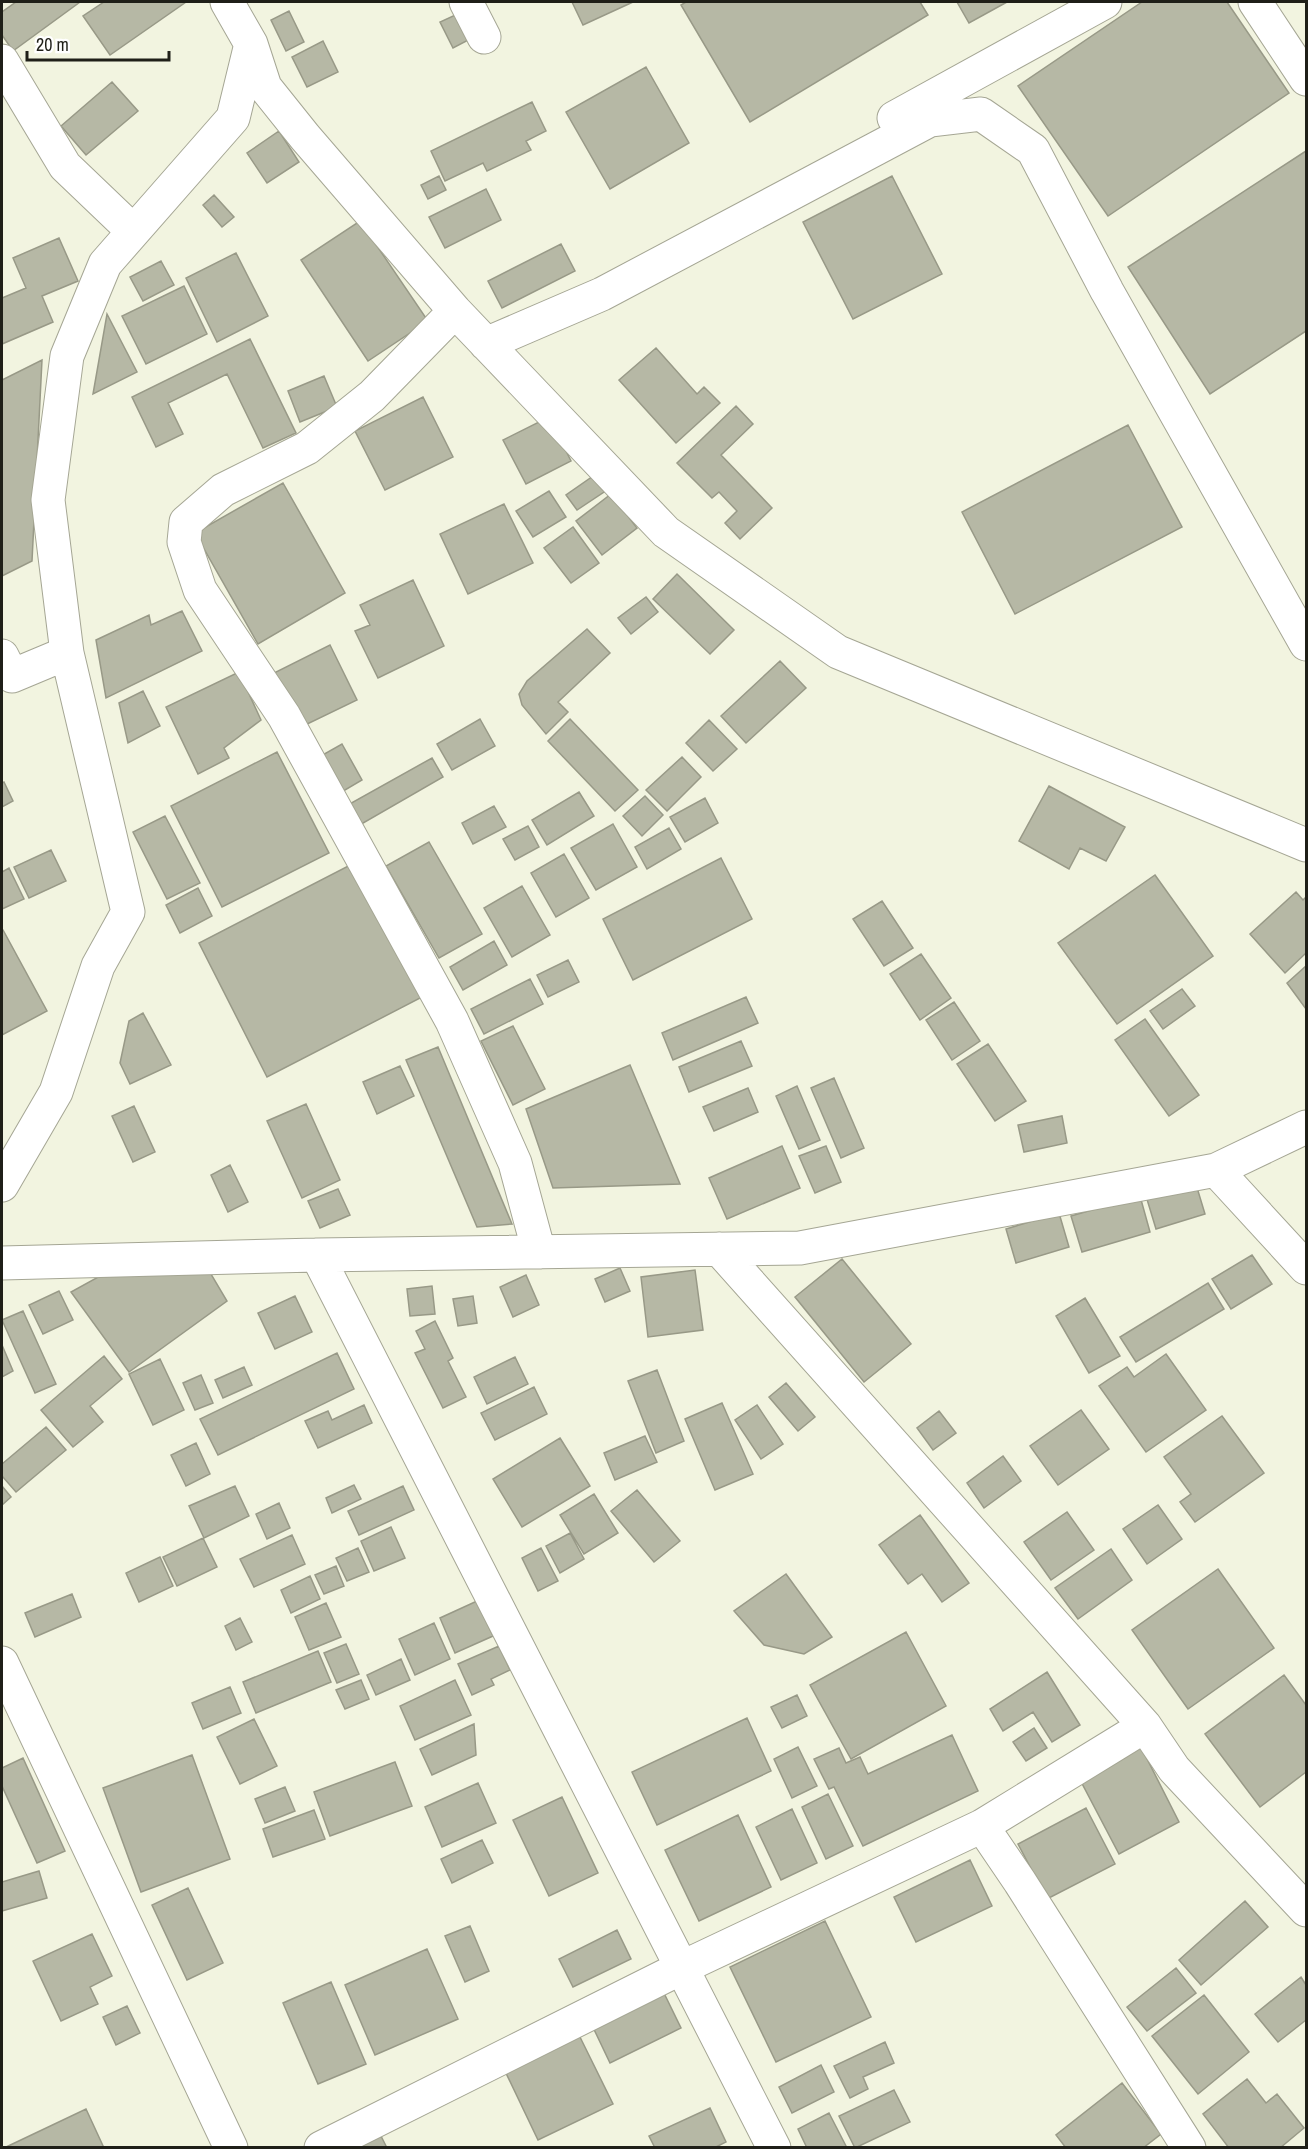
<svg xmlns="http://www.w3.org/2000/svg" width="1308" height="2149" font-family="'Archivo Narrow',sans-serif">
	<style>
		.building { fill: #b6b8a5; stroke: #989987; stroke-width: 1.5 }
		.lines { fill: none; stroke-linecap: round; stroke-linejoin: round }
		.minor-casing { stroke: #a5a694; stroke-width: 35 }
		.minor { stroke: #fff; stroke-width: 33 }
	</style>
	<rect width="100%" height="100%" fill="#f2f4e0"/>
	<path class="building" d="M16,2H80L13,51L2,35V12Z
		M104,2H186L110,55L83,16Z
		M572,2H633L583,25Z
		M686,2H920L928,15L750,122L681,5Z
		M957,2H1007L969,23Z
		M1142,2H1227L1289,93L1108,216L1018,86Z
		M289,11L304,42L286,51L271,20Z
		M464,11L476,36L453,48L440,22Z
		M323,41L338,72L307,87L292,57Z
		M646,67L689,143L610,189L566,112Z
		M112,82L138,111L86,155L61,126Z
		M532,102L546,131L526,141L531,150L487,171L483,163L445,181L431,151Z
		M279,131L299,162L267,183L247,153Z
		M1306,151V331L1210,394L1128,267Z
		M439,176L446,190L428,199L421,185Z
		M892,176L942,274L853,319L803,222Z
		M486,189L501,220L445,248L429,217Z
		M214,195L234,217L222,227L203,205Z
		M360,221L428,321L368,361L301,260Z
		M59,238L78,281L42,296L53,322L2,344V298L26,288L13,258Z
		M561,244L575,271L502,308L488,281Z
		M236,253L268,316L217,342L186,278Z
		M161,261L174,285L143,301L130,277Z
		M184,286L207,334L146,364L122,316Z
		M107,314L137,372L93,394Z
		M250,339L296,433L263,448L227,374L168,403L183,434L156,447L132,397Z
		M656,348L697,394L704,387L720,403L676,443L619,380Z
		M42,360L32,561L2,576V380Z
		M324,376L337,407L300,422L288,391Z
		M423,397L453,457L385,490L355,431Z
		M736,406L753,424L721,455L772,508L740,539L725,523L737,511L719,492L712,498L677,463Z
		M549,417L571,461L526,484L503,440Z
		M1128,425L1182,527L1015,614L962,512Z
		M596,474L607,490L577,510L566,495Z
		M283,483L345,593L258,644L195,533Z
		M549,491L566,517L533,537L516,511Z
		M611,494L637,528L602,555L576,521Z
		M504,504L533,563L468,594L440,534Z
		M573,527L599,563L571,583L544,548Z
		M677,574L734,630L710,654L653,599Z
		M413,580L444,646L378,678L355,631L370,625L360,605Z
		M646,597L658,612L631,634L618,618Z
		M182,611L202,651L106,698L96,640L149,615L151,625Z
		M587,629L610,653L558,702L568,712L546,734L522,705L519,694L527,681Z
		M330,645L357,700L299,728L272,674Z
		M780,661L806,688L746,743L721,716Z
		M239,672L261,720L224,748L229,758L198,774L166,707Z
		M143,691L160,726L128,743L119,703Z
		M480,719L495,746L452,770L437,744Z
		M570,719L638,790L615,811L548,741Z
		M709,720L737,749L713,771L686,743Z
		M342,744L362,780L340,793L319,757Z
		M277,752L329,853L222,907L171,806Z
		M682,757L701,777L667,811L646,790Z
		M432,758L443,777L358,826L346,806Z
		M4,782L13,801L2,807V783Z
		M1049,786L1125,827L1106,861L1080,848L1069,869L1019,841Z
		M579,792L594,816L547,845L532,820Z
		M645,796L663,815L642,836L623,816Z
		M705,798L718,823L685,842L670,817Z
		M494,806L506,827L473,844L462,823Z
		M165,816L200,883L167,899L133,832Z
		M613,824L637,867L596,890L571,848Z
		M528,826L539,847L515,860L503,839Z
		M669,828L681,849L647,869L635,847Z
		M429,842L482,934L439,958L386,866Z
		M51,850L66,881L29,898L14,867Z
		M564,854L589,898L556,917L531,873Z
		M721,858L752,919L633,980L603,919Z
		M358,861L426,995L267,1077L199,943Z
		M9,868L24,899L2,909V872Z
		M1155,875L1213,956L1117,1024L1058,943Z
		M522,886L550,935L512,957L484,908Z
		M198,888L212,916L180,933L166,905Z
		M1296,892L1303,900L1306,897V953L1285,973L1250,934Z
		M882,901L913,948L884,966L853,919Z
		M2,930H3L47,1011L2,1035Z
		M494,941L507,965L463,990L450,967Z
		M921,954L951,998L920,1020L890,974Z
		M568,960L579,982L548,997L537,975Z
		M1306,966V1009L1287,983Z
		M530,979L543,1004L484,1034L471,1009Z
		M1182,989L1195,1006L1163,1029L1150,1011Z
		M746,997L758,1023L673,1060L662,1033Z
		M954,1002L980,1041L952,1060L926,1020Z
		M143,1013L171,1065L130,1084L120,1063L129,1021Z
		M1145,1019L1199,1095L1169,1116L1115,1040Z
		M513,1026L545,1089L513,1105L481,1041Z
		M741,1041L752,1066L689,1092L679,1067Z
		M988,1044L1026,1101L995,1121L957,1064Z
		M438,1047L512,1224L477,1227L406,1060Z
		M630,1065L680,1184L553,1188L526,1109Z
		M400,1066L414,1096L377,1114L363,1082Z
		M834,1078L864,1148L841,1158L811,1088Z
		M797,1086L820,1140L799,1149L776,1096Z
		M748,1088L758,1112L714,1131L703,1107Z
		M306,1104L340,1180L302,1198L267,1121Z
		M134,1106L155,1152L133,1162L112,1116Z
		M1062,1116L1067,1143L1024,1152L1018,1125Z
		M782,1146L800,1188L727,1219L709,1178Z
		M826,1146L841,1182L815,1193L799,1156Z
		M230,1165L248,1202L228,1212L211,1175Z
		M1195,1181L1205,1214L1156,1229L1146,1196Z
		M338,1189L350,1215L320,1228L308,1201Z
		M1140,1196L1150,1232L1082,1252L1071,1216Z
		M1059,1213L1069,1247L1016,1263L1006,1229Z
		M1252,1255L1272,1284L1231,1309L1212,1279Z
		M842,1259L911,1344L864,1382L795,1297Z
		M205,1264L227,1301L129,1372L71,1292L120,1265Z
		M620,1268L630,1291L605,1302L595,1279Z
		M695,1270L703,1330L648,1337L641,1277Z
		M526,1275L539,1305L513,1317L500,1287Z
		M1208,1283L1224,1309L1136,1362L1120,1337Z
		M432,1286L435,1314L410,1316L407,1289Z
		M59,1291L73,1320L43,1334L29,1305Z
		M295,1296L312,1332L275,1349L258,1313Z
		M473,1296L477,1323L458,1326L453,1299Z
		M1085,1298L1120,1356L1089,1373L1056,1316Z
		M23,1311L56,1384L35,1393L2,1320Z
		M435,1321L453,1358L448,1361L466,1397L443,1408L415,1353L425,1349L416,1331Z
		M2,1345L13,1371L2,1377Z
		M337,1353L354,1389L218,1455L200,1419Z
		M1166,1354L1206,1410L1146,1452L1099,1386L1127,1367L1134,1377Z
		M104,1356L122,1379L90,1406L103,1422L73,1447L41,1410Z
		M515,1357L528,1384L487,1404L474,1377Z
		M160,1359L184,1410L153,1425L129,1374Z
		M244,1367L252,1385L223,1398L215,1380Z
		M657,1370L684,1441L656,1453L628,1381Z
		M201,1375L213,1403L195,1410L183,1383Z
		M786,1383L815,1417L798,1431L769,1397Z
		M534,1387L547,1414L495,1440L481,1413Z
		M722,1403L753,1474L715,1490L685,1419Z
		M364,1405L372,1423L318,1448L305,1421L328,1411L332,1420Z
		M757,1405L783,1444L761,1459L735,1420Z
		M1081,1410L1109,1449L1058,1485L1030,1446Z
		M939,1411L956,1433L933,1450L917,1428Z
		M1222,1416L1264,1473L1195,1522L1180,1502L1191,1494L1164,1457Z
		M46,1427L66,1450L16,1492L2,1476V1464Z
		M645,1436L657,1462L615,1480L604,1453Z
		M560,1438L590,1486L522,1527L493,1479Z
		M196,1443L210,1474L186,1486L171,1455Z
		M1003,1456L1021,1481L984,1508L967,1483Z
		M354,1485L361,1499L332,1513L326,1498Z
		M2,1486L11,1497L2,1505Z
		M235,1486L249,1516L204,1538L189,1506Z
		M403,1486L414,1510L359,1535L348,1511Z
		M637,1490L680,1541L654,1562L611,1511Z
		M594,1494L618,1533L584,1554L560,1515Z
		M279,1503L290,1528L267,1539L256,1514Z
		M1158,1505L1182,1539L1147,1564L1123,1529Z
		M1067,1512L1094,1550L1051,1580L1024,1542Z
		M920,1515L969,1583L942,1602L922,1574L908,1584L879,1545Z
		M391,1527L405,1558L374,1571L361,1541Z
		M570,1533L584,1559L560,1573L546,1546Z
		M292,1535L305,1564L254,1587L240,1559Z
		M203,1538L217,1567L177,1586L163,1557Z
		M358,1548L369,1572L347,1581L336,1558Z
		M541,1548L558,1581L538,1591L522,1558Z
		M1111,1549L1132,1580L1078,1619L1055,1588Z
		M160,1557L173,1586L139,1602L126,1573Z
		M336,1566L344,1586L324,1594L315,1575Z
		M1218,1569L1274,1648L1188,1709L1132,1630Z
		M786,1574L832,1637L804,1654L764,1645L734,1611Z
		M310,1576L320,1599L291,1613L281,1590Z
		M72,1594L81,1617L35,1637L25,1613Z
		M477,1601L493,1636L455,1653L440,1618Z
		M326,1603L341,1637L309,1650L295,1617Z
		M240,1618L252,1642L236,1650L225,1626Z
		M434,1623L450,1659L415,1675L399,1639Z
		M906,1632L946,1706L851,1759L810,1685Z
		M346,1644L359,1674L337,1683L324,1653Z
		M499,1646L510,1670L491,1679L494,1685L472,1695L458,1664Z
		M318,1651L331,1682L256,1713L243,1682Z
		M401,1659L410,1680L376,1695L367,1675Z
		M1047,1672L1080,1725L1052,1742L1033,1712L1003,1731L990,1709Z
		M1284,1675L1306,1705V1772L1260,1807L1205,1734Z
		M361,1680L369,1699L345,1709L336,1690Z
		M455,1680L471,1715L415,1740L400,1706Z
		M230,1687L241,1713L203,1729L192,1703Z
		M797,1695L807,1716L782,1728L771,1707Z
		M747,1718L771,1771L657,1825L632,1772Z
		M254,1719L277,1766L240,1784L217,1737Z
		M474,1724L476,1755L432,1775L420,1749Z
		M1034,1728L1047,1748L1026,1761L1013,1742Z
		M952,1735L978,1791L863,1846L834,1787L829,1789L814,1759L839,1748L846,1763L860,1757L868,1774Z
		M1139,1743L1179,1822L1119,1854L1077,1774Z
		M798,1747L817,1786L792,1798L774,1759Z
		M192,1755L230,1859L141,1892L103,1788Z
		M23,1758L65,1851L37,1863L2,1786V1768Z
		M395,1762L412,1806L330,1836L314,1792Z
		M478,1783L496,1823L442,1847L425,1807Z
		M285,1787L295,1811L265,1823L255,1799Z
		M828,1794L853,1846L826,1859L802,1807Z
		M562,1797L598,1873L549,1896L513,1820Z
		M1086,1808L1115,1864L1047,1899L1018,1844Z
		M792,1809L817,1863L781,1880L756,1827Z
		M314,1810L325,1839L273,1857L263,1829Z
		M738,1815L771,1887L699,1921L665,1850Z
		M482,1840L493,1863L452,1883L441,1859Z
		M970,1860L992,1906L916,1942L894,1897Z
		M39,1871L47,1898L2,1911V1882Z
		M188,1888L223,1963L187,1980L152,1905Z
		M1245,1901L1268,1927L1201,1985L1179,1960Z
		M825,1921L871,2017L776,2062L730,1967Z
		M470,1926L489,1971L465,1982L445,1936Z
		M617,1930L631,1959L573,1987L559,1959Z
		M92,1934L112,1976L90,1987L98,2004L61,2021L33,1961Z
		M427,1949L458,2019L375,2055L345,1985Z
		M1176,1968L1196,1993L1147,2031L1127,2007Z
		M1301,1977L1306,1985V2020L1278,2042L1255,2014Z
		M331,1982L366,2064L318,2084L283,2003Z
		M661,1987L681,2028L610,2063L590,2021Z
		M1204,1995L1249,2052L1198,2094L1152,2036Z
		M127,2006L140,2033L116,2045L103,2017Z
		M578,2033L613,2104L538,2140L504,2069Z
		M885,2042L894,2063L863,2077L868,2089L850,2098L834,2066Z
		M821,2065L834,2092L792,2113L779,2087Z
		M1247,2079L1266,2103L1277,2094L1304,2128L1280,2148H1229L1203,2114Z
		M1122,2083L1161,2134L1143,2148H1066L1056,2135Z
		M894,2090L910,2122L855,2148L839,2116Z
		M710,2108L726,2142L714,2148H655L649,2136Z
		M86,2109L104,2148H4Z
		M829,2113L847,2148H807L798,2129Z
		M381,2136L387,2148H357Z"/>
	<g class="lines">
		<g class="minor-casing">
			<path id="minor" d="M227,2L251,44L265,87L305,137L455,311L666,532L838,652L1306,845
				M466,2L484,37
				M1255,2L1306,79
				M2,61L65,166L133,231
				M894,118L1105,2
				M455,311L372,396L307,448L223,490L186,522L184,542L200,590L284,716L452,1021L515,1163L539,1252
				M486,344L602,294L930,120L981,114L1033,150L1107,291L1306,644
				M2,656L12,676L67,653
				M1216,1170L1306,1268
				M2,1185L56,1092L98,966L128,912L67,653L48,500L67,356L105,264L233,118L251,44
				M719,1249L1145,1726L1174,1769L1306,1910
				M317,1255L774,2148
				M2,1263L317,1255L800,1248L1216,1170L1306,1127
				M2,1663L231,2148
				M982,1826L1020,1882L1189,2148
				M321,2148L681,1968L982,1826L1145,1726"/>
		</g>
		<use href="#minor" class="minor"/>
	</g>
	<rect width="1308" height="2149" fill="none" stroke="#1f1f18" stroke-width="6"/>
	<path d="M27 51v9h142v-9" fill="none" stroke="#1f1f18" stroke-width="3"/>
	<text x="36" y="51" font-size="18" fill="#1f1f18" stroke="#ffffff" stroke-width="4.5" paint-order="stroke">20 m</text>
</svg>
